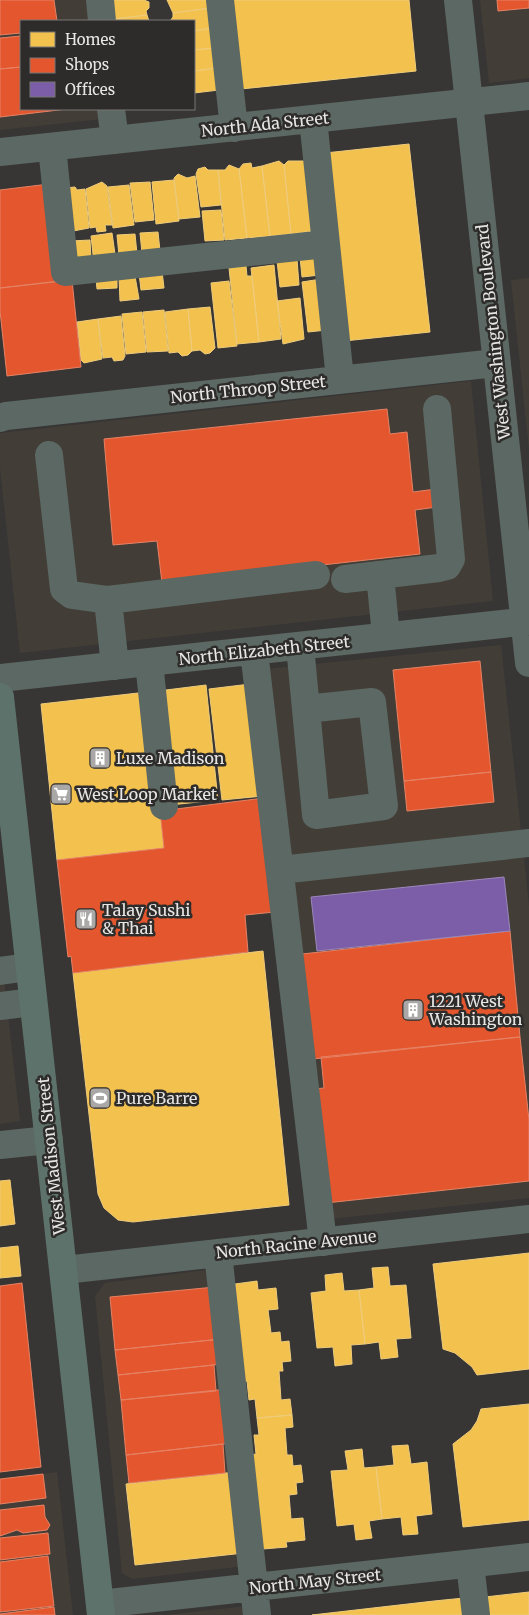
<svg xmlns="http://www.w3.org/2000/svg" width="529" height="1615" font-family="Merriweather,serif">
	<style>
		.built { fill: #423d37 }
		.homes { fill: #f2c14e; stroke: #efcc7b }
		.shops { fill: #e4572e; stroke: #e58265 }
		.offices { fill: #7b5ea7; stroke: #9c87ba }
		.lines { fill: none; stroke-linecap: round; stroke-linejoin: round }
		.minor { stroke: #5c6863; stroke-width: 28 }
		.major { stroke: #5d726a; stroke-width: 28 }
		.labels { text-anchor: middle; stroke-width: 5; stroke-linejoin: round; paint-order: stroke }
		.street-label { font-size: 16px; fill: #e8e6e5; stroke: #2e2c2a }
		.poi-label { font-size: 16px; fill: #e8e6e5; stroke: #2e2c2a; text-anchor: start }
	</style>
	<rect width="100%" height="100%" fill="#373635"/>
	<path class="built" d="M0,0H100L102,21H21V109H111L112,118L0,130Z
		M480,0H529V78L489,83Z
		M529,278V450L511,280Z
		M471,381L493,601L20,653L0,468V433Z
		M501,645L529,905V1198L320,1220L256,670Z
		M3,970L20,1121L0,1124V971Z
		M222,1268L254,1565L132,1579L122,1573L95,1296L105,1283Z
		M57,1472L73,1615H0V1479Z
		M256,1605L257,1615H165Z"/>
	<path class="homes" d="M112,0H144L149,2V8L146,11L147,15L106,20Z
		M167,0H210L211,8L173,13Z
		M231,0H409L416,71L241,89Z
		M211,8L213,28L194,31V21H170L173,17V13Z
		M147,15L149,21H106V20Z
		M213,28L215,48L194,50V31Z
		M215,48L217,68L194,71V50Z
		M217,68L219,90L194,93V71Z
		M409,144L430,332L344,341L325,153Z
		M279,161L284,165L291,234L270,236L262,166Z
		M288,161H306L313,231L291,234L284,165Z
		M251,163L252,168L262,166L270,236L247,238L239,169L243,164Z
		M229,165L239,169L247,238L225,240L218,170H225Z
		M205,167L208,170H218L221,205L201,207L196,174L198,169Z
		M178,174L187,178L195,176L200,217L179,219L174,178Z
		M174,180L179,221L156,224L152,182Z
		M102,182L107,186L112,225H105L106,231L97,232L96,227L90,228L86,189Z
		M150,182L154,220L135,222L130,183Z
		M129,185L134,225L113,228L108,187Z
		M75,187L77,190L85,189L89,228L68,232L65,188Z
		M221,210L224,240L205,241L202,211Z
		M158,232L160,251L142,253L140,233Z
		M112,233L116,261L94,263L91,236Z
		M135,234L137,254L119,256L117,235Z
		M90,240L91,259L73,261L71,241Z
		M319,256L320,275L302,277L300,257Z
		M297,259L299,285L280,287L277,261Z
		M274,265L281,339L259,342L251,268Z
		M246,266L247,276H252L259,342L237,344L229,268Z
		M162,271L164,288L141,290L139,273Z
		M135,276L139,299L120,301L119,277Z
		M117,277V288L97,289L96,279Z
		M321,279L327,330L308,332L302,282Z
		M229,281L237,346L218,348L211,283Z
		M300,298L304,339L283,344L277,301Z
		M210,307L215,348L210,353L205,354L200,350L192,351L188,309Z
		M188,309L192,351L188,355L182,356L178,352L169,353L165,312Z
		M164,310L168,351L147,352L143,312Z
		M142,312L146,352L126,354L122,314Z
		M121,316L125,356L123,360L114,361L112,357L103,358L98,319Z
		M98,319L102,359L84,363L81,360L77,322Z
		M250,684L263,796L222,800L209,689Z
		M206,685L218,800L170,805L158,691Z
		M147,692L164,848L57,860L41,704Z
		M263,951L289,1205L133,1222L118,1220L104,1208L98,1194L73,973Z
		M10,1180L15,1224L0,1226V1181Z
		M18,1246L21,1276L0,1278V1248Z
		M529,1253V1369L477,1375L472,1367L455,1353L443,1349L433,1264Z
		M388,1267L390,1286L406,1285L411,1338L396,1339L398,1357L381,1359L379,1342L365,1344L359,1290L374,1288L372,1268Z
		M342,1273L344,1291L359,1290L365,1344L351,1345L352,1364L335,1366L333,1347L317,1348L311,1293L326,1291L325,1275Z
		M257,1281L258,1290L276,1288L278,1309L268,1310L271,1333L280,1332L281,1342L289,1341L291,1361L282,1362L283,1371H279L281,1400L290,1399L292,1415L257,1418L255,1399L249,1400L247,1381L241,1382L235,1284Z
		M529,1404V1520L463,1527L453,1444L471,1430L477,1421L481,1409Z
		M292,1415L293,1427L285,1428L287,1455H292L293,1466L301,1465L303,1482L296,1483L297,1494L289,1495L291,1519L303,1518L305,1540L286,1542L287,1547L263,1549L250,1455L256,1454L254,1435H259L257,1418Z
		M408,1445L411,1464L427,1462L432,1514L416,1516L418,1534L403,1535L401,1517L382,1519L376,1467L394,1465L392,1446Z
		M362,1449L364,1468L376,1467L382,1519L369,1521L372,1538L356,1540L354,1524L337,1526L331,1471L348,1470L345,1451Z
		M235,1472L244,1553L135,1565L126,1484Z
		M529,1592V1615H478L476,1598Z
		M464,1598L466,1615H312L434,1601Z"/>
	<path class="shops" d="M0,0H54L57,21H21V33L0,35Z
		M497,0H529V8L498,11Z
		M21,36V67L0,69V38Z
		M21,67V109H67L0,117V69Z
		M49,184L59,281L0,288V190Z
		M72,280L81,367L7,376L0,311V288Z
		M387,409L390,434L407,432L413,492L436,489L437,507L415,510L420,554L162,583L157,541L113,545L104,439Z
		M480,661L491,772L404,781L393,670Z
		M491,772L494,802L407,811L404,781Z
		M264,798L275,912L245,915L248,952L73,973L71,956L68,957L57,860L164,848L160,811Z
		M510,931L520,1037L313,1059L302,954Z
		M520,1037L529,1120V1181L326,1203L314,1089L324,1088L321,1057Z
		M22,1283L41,1467L0,1472V1286Z
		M215,1287L221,1339L115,1350L110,1297Z
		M221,1339L223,1364L118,1375L115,1350Z
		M214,1365L216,1391L121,1400L118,1375Z
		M227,1389L232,1443L126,1455L121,1400Z
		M223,1444L225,1473L129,1483L126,1455Z
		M43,1474L46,1498L0,1504V1479Z
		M44,1505L45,1517L50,1525L47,1530L23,1533L17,1530L0,1536V1510Z
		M48,1533L50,1554L0,1560V1538Z
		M48,1556L54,1606L0,1612V1562Z
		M54,1607L55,1615H0V1614Z"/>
	<path class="offices" d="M504,877L510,931L317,951L311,897Z"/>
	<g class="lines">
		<path class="minor" d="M100,0L102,21
			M220,0L234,128
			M458,0L529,663
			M111,109L115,140
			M313,119L340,379
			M52,147L65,272L326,244
			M0,152L529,96
			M0,418L6,416L496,363
			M49,455L64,589L72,595L108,600L316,575
			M380,575L386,636
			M345,579L439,568L447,566L451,559L437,409
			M108,600L115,666
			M300,646L316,815L384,806L372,702L306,709
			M254,651L323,1242
			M149,662L164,806
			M0,678L529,621
			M280,870L529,843
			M0,971L29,967
			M0,1006L33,1002
			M0,1145L49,1140
			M218,1253L257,1615
			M64,1270L529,1219
			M470,1564L476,1615
			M100,1604L529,1557"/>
		<path class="major" d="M0,697L101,1615"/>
	</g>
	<defs>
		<g id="building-square" transform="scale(1.125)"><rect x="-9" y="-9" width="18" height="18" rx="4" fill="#aaa8a7" stroke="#2e2c2a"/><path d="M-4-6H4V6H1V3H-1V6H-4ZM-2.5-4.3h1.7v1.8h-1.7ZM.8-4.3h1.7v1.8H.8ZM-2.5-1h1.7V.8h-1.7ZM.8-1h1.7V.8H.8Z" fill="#fff"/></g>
		<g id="supermarket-square" transform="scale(1.125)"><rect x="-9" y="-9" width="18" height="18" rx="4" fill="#aaa8a7" stroke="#2e2c2a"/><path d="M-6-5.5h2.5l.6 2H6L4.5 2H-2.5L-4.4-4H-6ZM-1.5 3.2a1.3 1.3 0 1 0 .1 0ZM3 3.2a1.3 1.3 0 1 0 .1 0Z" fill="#fff"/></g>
		<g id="restaurant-square" transform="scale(1.125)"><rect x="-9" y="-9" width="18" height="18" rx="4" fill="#aaa8a7" stroke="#2e2c2a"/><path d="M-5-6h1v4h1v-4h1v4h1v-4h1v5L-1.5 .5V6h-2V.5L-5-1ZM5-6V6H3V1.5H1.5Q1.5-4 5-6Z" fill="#fff"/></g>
		<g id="stadium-square" transform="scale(1.125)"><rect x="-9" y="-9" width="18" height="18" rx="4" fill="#aaa8a7" stroke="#2e2c2a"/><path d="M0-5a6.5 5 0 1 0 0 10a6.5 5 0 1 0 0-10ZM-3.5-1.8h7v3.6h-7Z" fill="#fff"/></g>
	</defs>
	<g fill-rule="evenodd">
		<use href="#building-square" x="100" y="758"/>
		<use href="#supermarket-square" x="61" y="794"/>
		<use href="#restaurant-square" x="86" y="919"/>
		<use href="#building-square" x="413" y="1010"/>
		<use href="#stadium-square" x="100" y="1098"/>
	</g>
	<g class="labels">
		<g class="street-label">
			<text transform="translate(265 124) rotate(-6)" y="6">North Ada Street</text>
			<text transform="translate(493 332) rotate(-96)" y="6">West Washington Boulevard</text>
			<text transform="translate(248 389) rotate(-6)" y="6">North Throop Street</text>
			<text transform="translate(264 650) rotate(-6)" y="6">North Elizabeth Street</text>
			<text transform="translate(51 1156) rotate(-96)" y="6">West Madison Street</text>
			<text transform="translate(296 1244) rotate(-6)" y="6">North Racine Avenue</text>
			<text transform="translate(315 1581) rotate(-6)" y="6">North May Street</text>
		</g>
		<g class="poi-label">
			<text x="116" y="764">Luxe Madison</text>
			<text x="77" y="800">West Loop Market</text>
			<text x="102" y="916">Talay Sushi<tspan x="102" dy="18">&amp; Thai</tspan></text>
			<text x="429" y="1007">1221 West<tspan x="429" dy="18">Washington</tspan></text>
			<text x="116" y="1104">Pure Barre</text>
		</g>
	</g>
	<rect x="20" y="20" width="175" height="90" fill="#2e2c2a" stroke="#787675"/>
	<rect x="30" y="32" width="25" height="15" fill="#f2c14e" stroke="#787675"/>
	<text x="65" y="45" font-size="15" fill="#e8e6e5">Homes</text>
	<rect x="30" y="58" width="25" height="15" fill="#e4572e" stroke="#787675"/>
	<text x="65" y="70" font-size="15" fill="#e8e6e5">Shops</text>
	<rect x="30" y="82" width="25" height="15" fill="#7b5ea7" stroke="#787675"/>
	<text x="65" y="95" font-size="15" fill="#e8e6e5">Offices</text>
</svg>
